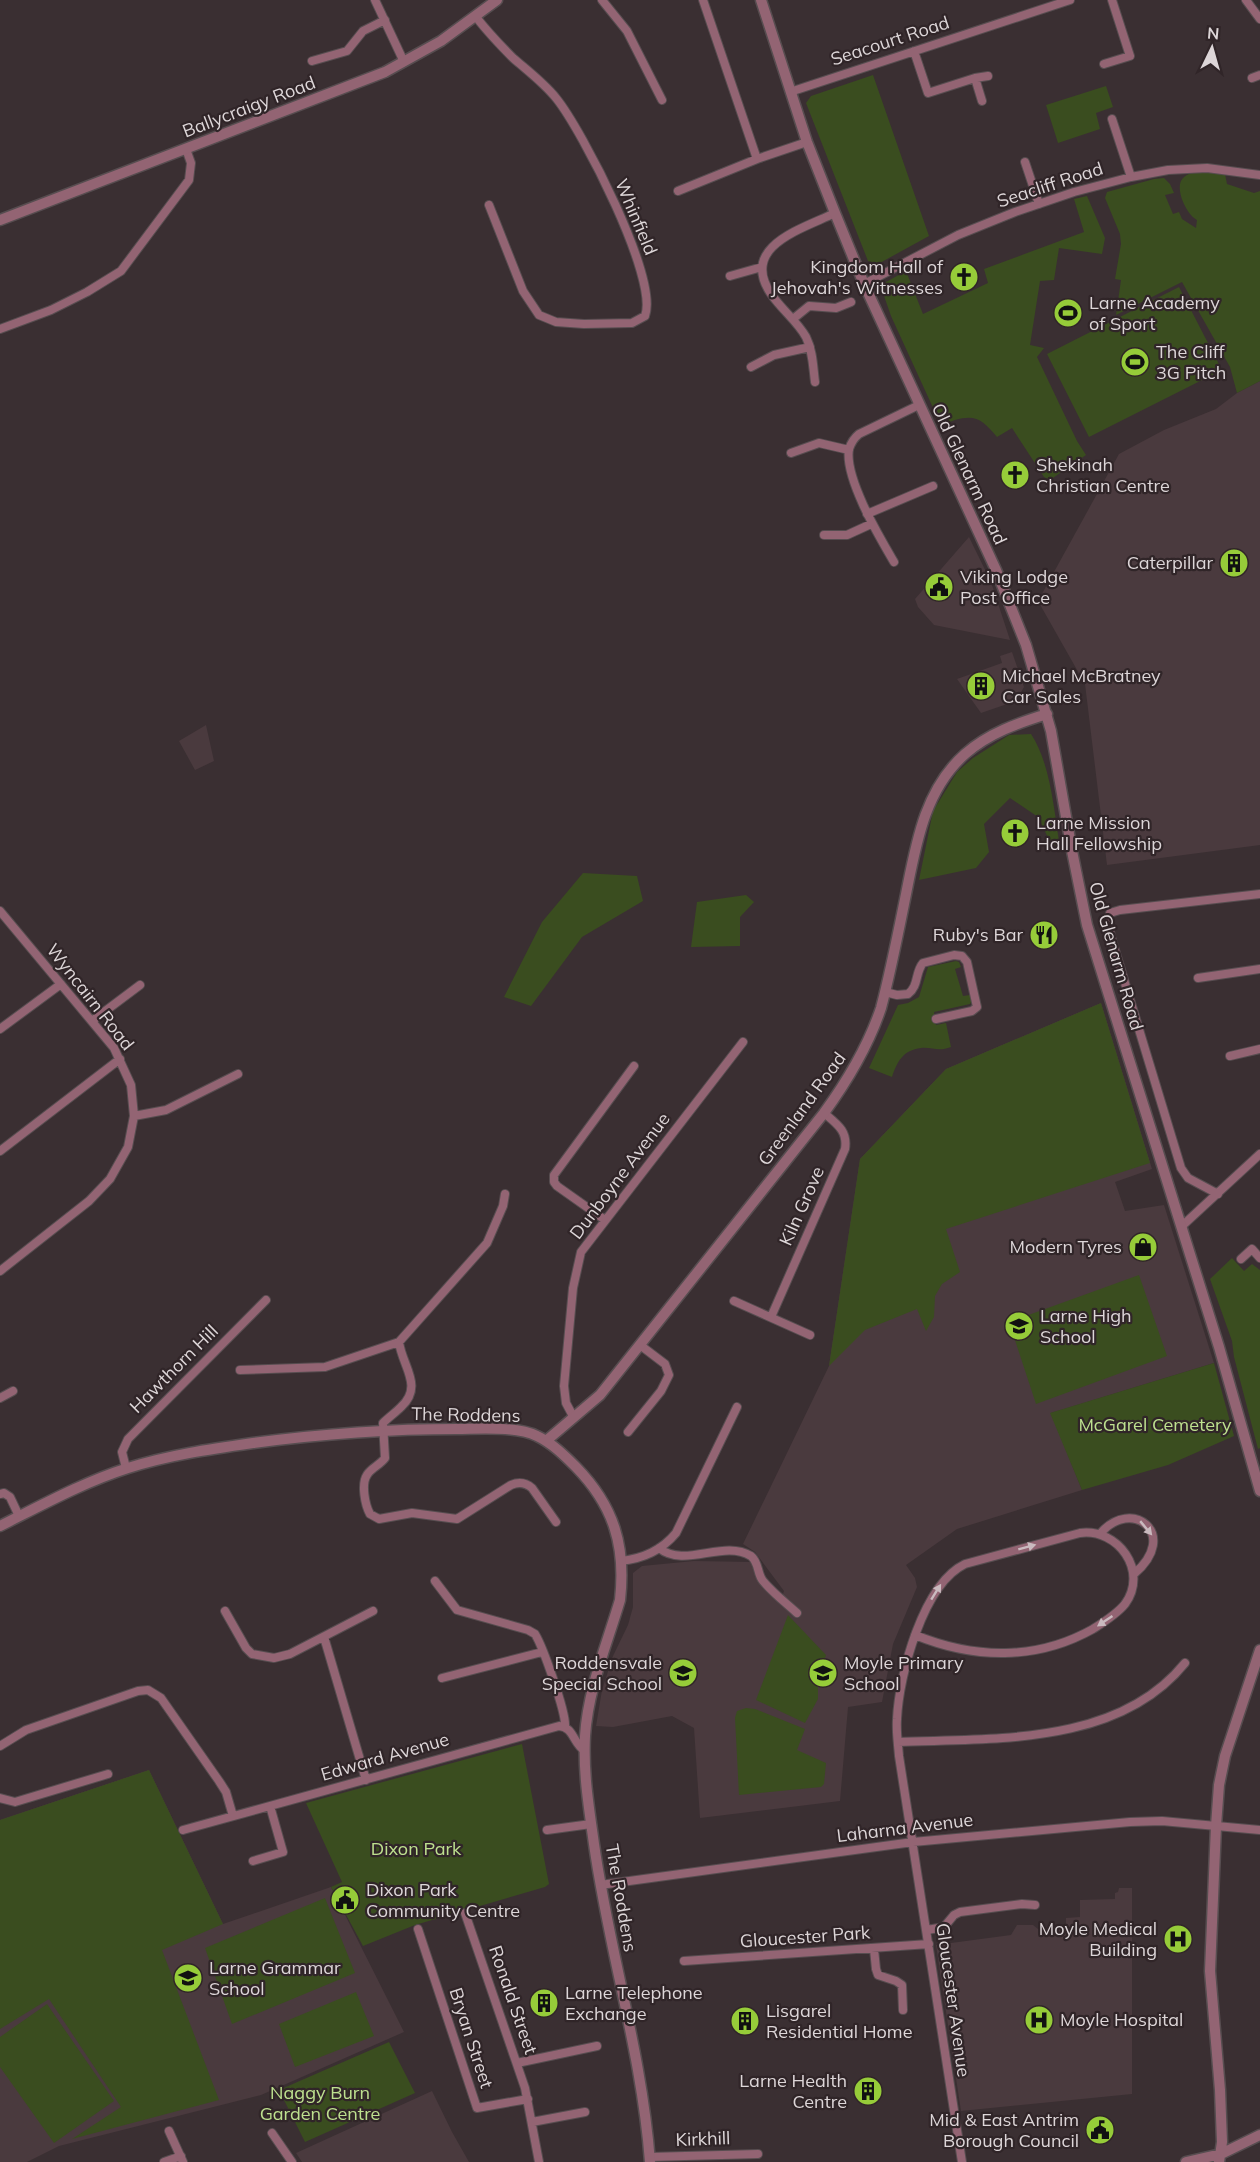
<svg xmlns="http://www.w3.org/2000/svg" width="1260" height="2162" font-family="Mulish,sans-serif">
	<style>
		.built { fill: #4a3a3e }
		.green { fill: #3a4d1f }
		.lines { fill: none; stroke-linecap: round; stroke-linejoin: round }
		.minor-casing { stroke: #574d50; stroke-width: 10 }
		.tertiary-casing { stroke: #574d50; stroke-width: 13 }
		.minor { stroke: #936473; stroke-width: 8 }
		.tertiary { stroke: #936473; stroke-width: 10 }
		.oneway { fill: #cababf }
		.labels { text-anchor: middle; stroke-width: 4.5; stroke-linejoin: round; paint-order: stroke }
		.street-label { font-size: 18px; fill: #ddd6d8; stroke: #302528 }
		.poi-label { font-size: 18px; fill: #ddd6d8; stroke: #302528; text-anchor: start }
		.park-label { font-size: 18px; fill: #bee18f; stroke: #302528 }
	</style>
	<rect width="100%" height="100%" fill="#3a2f32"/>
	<path class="built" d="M1260,381V845L1107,865L1085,684L1038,601L1119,454L1164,430L1216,409L1237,393Z
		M969,537L991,582L1010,640L934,625L918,607L915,599Z
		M1012,652L1024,687L1016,701L981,713L957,679L1002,663L1000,656Z
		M206,725L214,761L195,770L179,741Z
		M1101,1003L1152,1169L1115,1182L1125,1211L1164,1205L1214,1363L1051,1413L1082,1490L957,1529L906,1565L915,1578L917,1587L893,1644L882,1702L848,1707L840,1801L700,1818L694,1728L672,1716L613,1727L596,1726L602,1690L613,1656L628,1625L633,1607V1573L642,1566L694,1561L751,1562L756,1577L764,1588L780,1603L784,1591L755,1552L743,1544L829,1366L860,1159L946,1069Z
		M149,1770L223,1924L331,1887L404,2032L261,2095L59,2146L27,2162H0V1820Z
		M1119,1888H1132V2094L961,2111L936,1945L1011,1935L1017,1925H1033L1038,1929H1066V1918L1080,1917V1900L1115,1899V1893L1118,1892Z
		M432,2091L452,2132L469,2162H302L296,2153Z"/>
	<path class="green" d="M873,75L929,236L878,264L868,261L806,103L811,96Z
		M1106,86L1113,107L1096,113L1100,129L1058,143L1046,105Z
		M1197,171L1225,174L1227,184L1254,193L1260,191V381L1237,393L1230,367L1182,282L1116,315L1121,280L1115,279L1121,244L1120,234L1105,198L1107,192L1154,179L1164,178L1170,184L1174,193L1165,195L1173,214L1179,212L1182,219L1196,228L1197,220C1187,215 1176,192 1181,181C1184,175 1191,173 1197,171Z
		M1087,196L1105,238L1102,254L1059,248L1054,280L1040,281L1030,345L1044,348L1037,357L1077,441L1086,455L1050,480L1044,477L1012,428L997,437C983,421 977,414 955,420C949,422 946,424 940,423L891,316L883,293L886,282L906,271L923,314L988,283L984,269L1084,232L1074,199Z
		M1179,287L1222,370L1089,437L1047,354Z
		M1031,734C1051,764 1054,812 1060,847L1051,844L1038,817L1010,798L984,824L989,852L976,868L919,880L933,811L957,772L973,758L1009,735Z
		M583,873L637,876L643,901L582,937L531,1006L504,997L542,922Z
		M746,895L754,902L740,917V946L691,947L697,902Z
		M956,961L959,962L961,967L955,969L963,996L970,995L972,1001L970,1004L934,1012L936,1025L946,1023L951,1047C938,1052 933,1047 921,1048C903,1050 897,1062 892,1077L869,1068L898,1005L908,1003L919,997L928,967Z
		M1101,1003L1150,1163L946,1229L960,1272L942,1284L935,1296L934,1317L926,1331L917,1309L865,1330L829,1366L860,1159L946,1069Z
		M1232,1258L1244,1271L1252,1264L1260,1270V1448L1258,1449L1234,1357L1232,1341L1210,1279Z
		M1139,1275L1167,1356L1036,1404L1009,1322Z
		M1214,1363L1234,1436L1168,1465L1082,1490L1050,1413Z
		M788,1615L826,1655L818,1678V1699L805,1723L756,1700Z
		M746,1708L755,1709L805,1729L797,1750L826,1763L824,1784L821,1787L739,1795L735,1718L737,1711Z
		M522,1744L549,1884L545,1887L415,1925L363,1946L331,1887L342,1882L306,1803Z
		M149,1770L223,1924L162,1950L219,2100L72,2139L121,2107L49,1999L0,2029V1820Z
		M325,1898L355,1973L232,2024L205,1948Z
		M356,1992L374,2036L295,2067L279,2024Z
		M47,2004L114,2101L54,2143L0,2067V2037Z
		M389,2042L415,2093L305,2142L279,2090Z"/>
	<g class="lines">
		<g class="minor-casing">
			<path id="minor" d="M375,0L404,62
				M602,0L627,31L662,100
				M703,0L757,159
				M1246,0L1260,19
				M476,17C487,31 500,45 513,58C528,71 544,83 556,98C582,130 659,279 645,316L632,323L584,324L556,322L539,315L523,291L489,205
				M914,51L928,93L975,78L988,76
				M312,61L347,51L363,31L385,20
				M1104,64L1130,56L1112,0
				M975,78L982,101
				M1252,78L1260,75
				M790,92L1070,0
				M1112,119L1131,177
				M1025,162L1039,204
				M678,191L757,159L807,142
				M730,276L762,267
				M864,284L958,235L1015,212L1074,192L1131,177L1168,170L1207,168L1260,175
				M793,319L809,306L836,308L851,302
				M0,329L51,310L87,292L121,271L189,180L191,163L186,149
				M751,367L774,355L810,347
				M815,382C813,367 813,351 806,337C797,321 782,310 771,294C739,246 802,229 835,213
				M791,453L819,443L849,450
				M867,514L933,486
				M824,535H847L871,524
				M894,562C880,538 844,478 849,449C851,443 854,438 859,434L919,405
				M0,911L114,1048L131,1085L134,1116L128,1147L110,1179L89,1201L0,1271
				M1198,978L1260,969
				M885,992L897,995L908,994C919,986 915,972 923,963L954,955L962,956L967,962L977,1007L972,1011L936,1019
				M92,1021L140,985
				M0,1029L61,984
				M1230,1056L1260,1049
				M134,1116L166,1110L238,1074
				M0,1151L120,1059
				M1218,1194L1188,1178L1181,1168L1111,937L1108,920L1110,913L1120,910L1260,894
				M605,1220L557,1186L554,1182V1175L634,1066
				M1182,1226L1260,1154
				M1241,1259L1252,1249L1260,1258
				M734,1301L810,1335
				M771,1317L845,1149C848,1131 837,1124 824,1113
				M399,1342C402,1366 424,1386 401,1407C395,1413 389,1417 383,1423L385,1458C380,1465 371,1468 367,1475C361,1484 365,1505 370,1514L379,1519L412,1513L457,1519L511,1485C518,1482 525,1482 532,1488L556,1522
				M240,1370L325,1367L399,1342L487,1243L503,1206L505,1194
				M0,1398L13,1391
				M574,1418L566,1403L564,1386L573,1288L581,1252L743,1042
				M628,1432L661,1391L669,1375L665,1364L640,1345
				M126,1468L122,1452L128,1439L266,1300
				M0,1494L4,1493L10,1497L19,1516
				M1100,1534C1131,1496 1181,1534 1134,1574
				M659,1548C685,1569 723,1539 751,1556C759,1562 757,1574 763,1581C773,1593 786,1603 797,1613
				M620,1561C642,1559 662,1550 676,1533L737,1407
				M435,1581L457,1610L528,1630L535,1634C543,1647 566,1712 565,1726
				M225,1611L246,1648L252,1654L274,1658L290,1654L373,1611
				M915,1635C974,1659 1036,1661 1093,1629C1104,1622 1117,1614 1125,1604C1149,1571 1118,1528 1080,1533L965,1564C923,1584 899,1675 897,1719C896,1731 898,1743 899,1756L962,2162
				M324,1637L366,1780
				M442,1678L542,1652
				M898,1742C994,1738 1118,1746 1185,1663
				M0,1746L26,1730L138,1691L148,1690L161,1698L219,1781L226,1792L233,1816
				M0,1798L15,1802L108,1774
				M183,1830L559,1726C574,1727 573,1744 585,1751
				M547,1830L591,1824
				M253,1861L283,1852L270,1806
				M600,1885L913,1842L1130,1822L1162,1821L1260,1830
				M465,1913L525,2088L539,2162
				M418,1929L477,2108L528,2099
				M927,1930L944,1927L954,1915L960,1912L1022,1904L1035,1905
				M874,1949L876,1969L878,1975L896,1981L902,1985L903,2010
				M684,1961L929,1944
				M517,2063L597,2046
				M532,2122L585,2112
				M169,2131L183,2162
				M272,2133L292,2162
				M649,2157L758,2154
				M164,2162L181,2156"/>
		</g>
		<g class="tertiary-casing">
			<path id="tertiary" d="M761,0L807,142L835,213L864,284L996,570L1026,645L1051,731L1072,851L1087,925L1219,1347L1260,1491
				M0,220L385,72L441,41L497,0
				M546,1441L600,1395L824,1113C848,1080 868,1047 881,1008C890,974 897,939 904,904C915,851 922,792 965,754C989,733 1018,723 1047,714
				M0,1526C42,1505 84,1482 128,1468C169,1455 211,1449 253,1443C321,1434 388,1429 457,1429C479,1429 517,1426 537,1436C552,1443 565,1456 576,1467C614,1506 626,1546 620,1600C607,1644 588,1689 585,1736C583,1773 589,1808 594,1844C609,1951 642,2054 650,2162
				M1186,2162L1221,2154L1260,2135
				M1219,2162L1222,2142L1220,2090L1210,1971L1216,1826L1219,1785L1225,1756L1260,1650"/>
		</g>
		<use href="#minor" class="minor"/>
		<use href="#tertiary" class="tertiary"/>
	</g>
	<defs><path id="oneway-solid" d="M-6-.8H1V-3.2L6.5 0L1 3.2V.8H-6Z" transform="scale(1.5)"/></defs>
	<g class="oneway">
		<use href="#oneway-solid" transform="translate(1146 1528) rotate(50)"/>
		<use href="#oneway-solid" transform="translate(1027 1547) rotate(-15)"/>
		<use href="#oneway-solid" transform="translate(936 1592) rotate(-58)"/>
		<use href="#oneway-solid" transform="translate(1105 1621) rotate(146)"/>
	</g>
	<defs>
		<g id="church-disc" transform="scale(1.5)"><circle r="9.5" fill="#96cc39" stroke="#302528"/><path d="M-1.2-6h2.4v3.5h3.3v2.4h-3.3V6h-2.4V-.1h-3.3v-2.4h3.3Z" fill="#111"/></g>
		<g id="stadium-disc" transform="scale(1.5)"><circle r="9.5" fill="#96cc39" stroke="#302528"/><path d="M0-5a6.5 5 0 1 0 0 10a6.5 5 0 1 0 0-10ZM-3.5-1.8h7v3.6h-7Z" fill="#111"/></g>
		<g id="building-disc" transform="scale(1.5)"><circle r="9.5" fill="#96cc39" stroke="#302528"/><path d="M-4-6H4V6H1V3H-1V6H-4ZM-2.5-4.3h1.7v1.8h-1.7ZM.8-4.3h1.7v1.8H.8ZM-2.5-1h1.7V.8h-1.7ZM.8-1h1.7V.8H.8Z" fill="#111"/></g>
		<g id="civic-disc" transform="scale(1.5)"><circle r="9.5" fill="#96cc39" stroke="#302528"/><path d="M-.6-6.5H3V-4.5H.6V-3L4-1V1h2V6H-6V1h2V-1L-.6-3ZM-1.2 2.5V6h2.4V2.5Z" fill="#111"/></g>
		<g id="restaurant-disc" transform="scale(1.5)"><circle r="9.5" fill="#96cc39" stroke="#302528"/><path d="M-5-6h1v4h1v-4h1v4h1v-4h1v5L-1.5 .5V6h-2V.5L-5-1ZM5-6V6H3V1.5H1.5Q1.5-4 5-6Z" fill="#111"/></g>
		<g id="shop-disc" transform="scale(1.5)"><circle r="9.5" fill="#96cc39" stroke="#302528"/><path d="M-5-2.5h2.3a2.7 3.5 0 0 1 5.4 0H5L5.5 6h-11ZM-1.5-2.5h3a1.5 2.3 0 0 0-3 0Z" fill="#111"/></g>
		<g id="school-disc" transform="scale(1.5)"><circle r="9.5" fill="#96cc39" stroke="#302528"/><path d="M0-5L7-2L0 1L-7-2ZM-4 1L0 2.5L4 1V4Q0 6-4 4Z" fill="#111"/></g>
		<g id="hospital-disc" transform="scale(1.5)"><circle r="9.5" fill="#96cc39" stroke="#302528"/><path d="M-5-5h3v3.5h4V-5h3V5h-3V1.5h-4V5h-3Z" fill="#111"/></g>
	</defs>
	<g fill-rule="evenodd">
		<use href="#church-disc" x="964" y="277"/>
		<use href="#stadium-disc" x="1068" y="313"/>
		<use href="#stadium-disc" x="1135" y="362"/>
		<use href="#church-disc" x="1015" y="475"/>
		<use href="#building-disc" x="1234" y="563"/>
		<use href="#civic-disc" x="939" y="587"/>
		<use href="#building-disc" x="981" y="686"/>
		<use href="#church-disc" x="1015" y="833"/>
		<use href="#restaurant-disc" x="1044" y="935"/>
		<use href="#shop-disc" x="1143" y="1247"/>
		<use href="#school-disc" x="1019" y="1326"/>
		<use href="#school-disc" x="683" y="1673"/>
		<use href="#school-disc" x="823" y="1673"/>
		<use href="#civic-disc" x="345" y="1900"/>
		<use href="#hospital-disc" x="1178" y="1939"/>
		<use href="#school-disc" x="188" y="1978"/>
		<use href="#building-disc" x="544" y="2003"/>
		<use href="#hospital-disc" x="1039" y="2020"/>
		<use href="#building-disc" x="745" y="2021"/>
		<use href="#building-disc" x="868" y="2091"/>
		<use href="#civic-disc" x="1100" y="2130"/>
	</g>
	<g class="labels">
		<g class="street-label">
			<text transform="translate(890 41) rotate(-18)" y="6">Seacourt Road</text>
			<text transform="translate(249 107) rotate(-21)" y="6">Ballycraigy Road</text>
			<text transform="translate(1050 185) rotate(-18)" y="6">Seacliff Road</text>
			<text transform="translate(636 217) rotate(67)" y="6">Whinfield</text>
			<text transform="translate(969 474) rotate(65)" y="6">Old Glenarm Road</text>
			<text transform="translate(1116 956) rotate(74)" y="6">Old Glenarm Road</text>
			<text transform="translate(90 997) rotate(52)" y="6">Wyncairn Road</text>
			<text transform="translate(802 1109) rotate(-54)" y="6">Greenland Road</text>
			<text transform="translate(620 1176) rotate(-53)" y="6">Dunboyne Avenue</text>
			<text transform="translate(802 1206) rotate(-66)" y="6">Kiln Grove</text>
			<text transform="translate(174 1369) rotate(-45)" y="6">Hawthorn Hill</text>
			<text transform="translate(466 1415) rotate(1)" y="6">The Roddens</text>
			<text transform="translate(385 1757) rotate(-16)" y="6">Edward Avenue</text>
			<text transform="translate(905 1828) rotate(-7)" y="6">Laharna Avenue</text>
			<text transform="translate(621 1898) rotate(80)" y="6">The Roddens</text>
			<text transform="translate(805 1937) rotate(-4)" y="6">Gloucester Park</text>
			<text transform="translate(513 2000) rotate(71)" y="6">Ronald Street</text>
			<text transform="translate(953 2000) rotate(82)" y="6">Gloucester Avenue</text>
			<text transform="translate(471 2038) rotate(72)" y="6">Bryan Street</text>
			<text transform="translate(703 2139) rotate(-2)" y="6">Kirkhill</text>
		</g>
		<g class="poi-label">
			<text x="943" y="273" text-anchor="end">Kingdom Hall of<tspan x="943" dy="21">Jehovah's Witnesses</tspan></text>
			<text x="1089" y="309">Larne Academy<tspan x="1089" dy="21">of Sport</tspan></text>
			<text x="1156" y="358">The Cliff<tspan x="1156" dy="21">3G Pitch</tspan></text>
			<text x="1036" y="471">Shekinah<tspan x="1036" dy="21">Christian Centre</tspan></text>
			<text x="1213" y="569" text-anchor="end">Caterpillar</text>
			<text x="960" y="583">Viking Lodge<tspan x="960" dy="21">Post Office</tspan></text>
			<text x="1002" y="682">Michael McBratney<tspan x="1002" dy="21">Car Sales</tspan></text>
			<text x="1036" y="829">Larne Mission<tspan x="1036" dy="21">Hall Fellowship</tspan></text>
			<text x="1023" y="941" text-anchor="end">Ruby's Bar</text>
			<text x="1122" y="1253" text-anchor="end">Modern Tyres</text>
			<text x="1040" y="1322">Larne High<tspan x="1040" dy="21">School</tspan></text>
			<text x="662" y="1669" text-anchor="end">Roddensvale<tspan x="662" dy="21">Special School</tspan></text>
			<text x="844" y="1669">Moyle Primary<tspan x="844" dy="21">School</tspan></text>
			<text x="366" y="1896">Dixon Park<tspan x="366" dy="21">Community Centre</tspan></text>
			<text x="1157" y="1935" text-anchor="end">Moyle Medical<tspan x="1157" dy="21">Building</tspan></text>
			<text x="209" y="1974">Larne Grammar<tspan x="209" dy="21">School</tspan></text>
			<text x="565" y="1999">Larne Telephone<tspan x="565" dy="21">Exchange</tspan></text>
			<text x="766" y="2017">Lisgarel<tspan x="766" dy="21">Residential Home</tspan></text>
			<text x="1060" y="2026">Moyle Hospital</text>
			<text x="847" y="2087" text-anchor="end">Larne Health<tspan x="847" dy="21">Centre</tspan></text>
			<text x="1079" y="2126" text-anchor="end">Mid &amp; East Antrim<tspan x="1079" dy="21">Borough Council</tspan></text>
		</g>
		<g class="park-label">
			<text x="1155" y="1431">McGarel Cemetery</text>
			<text x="416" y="1855">Dixon Park</text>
			<text x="320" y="2099">Naggy Burn<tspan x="320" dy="21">Garden Centre</tspan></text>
		</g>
	</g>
	<g transform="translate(1212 48) rotate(5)" stroke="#302528" stroke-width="4.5" paint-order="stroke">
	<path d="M0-4.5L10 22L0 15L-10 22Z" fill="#ddd6d8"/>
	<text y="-9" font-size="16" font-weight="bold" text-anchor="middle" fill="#ddd6d8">N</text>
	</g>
</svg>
